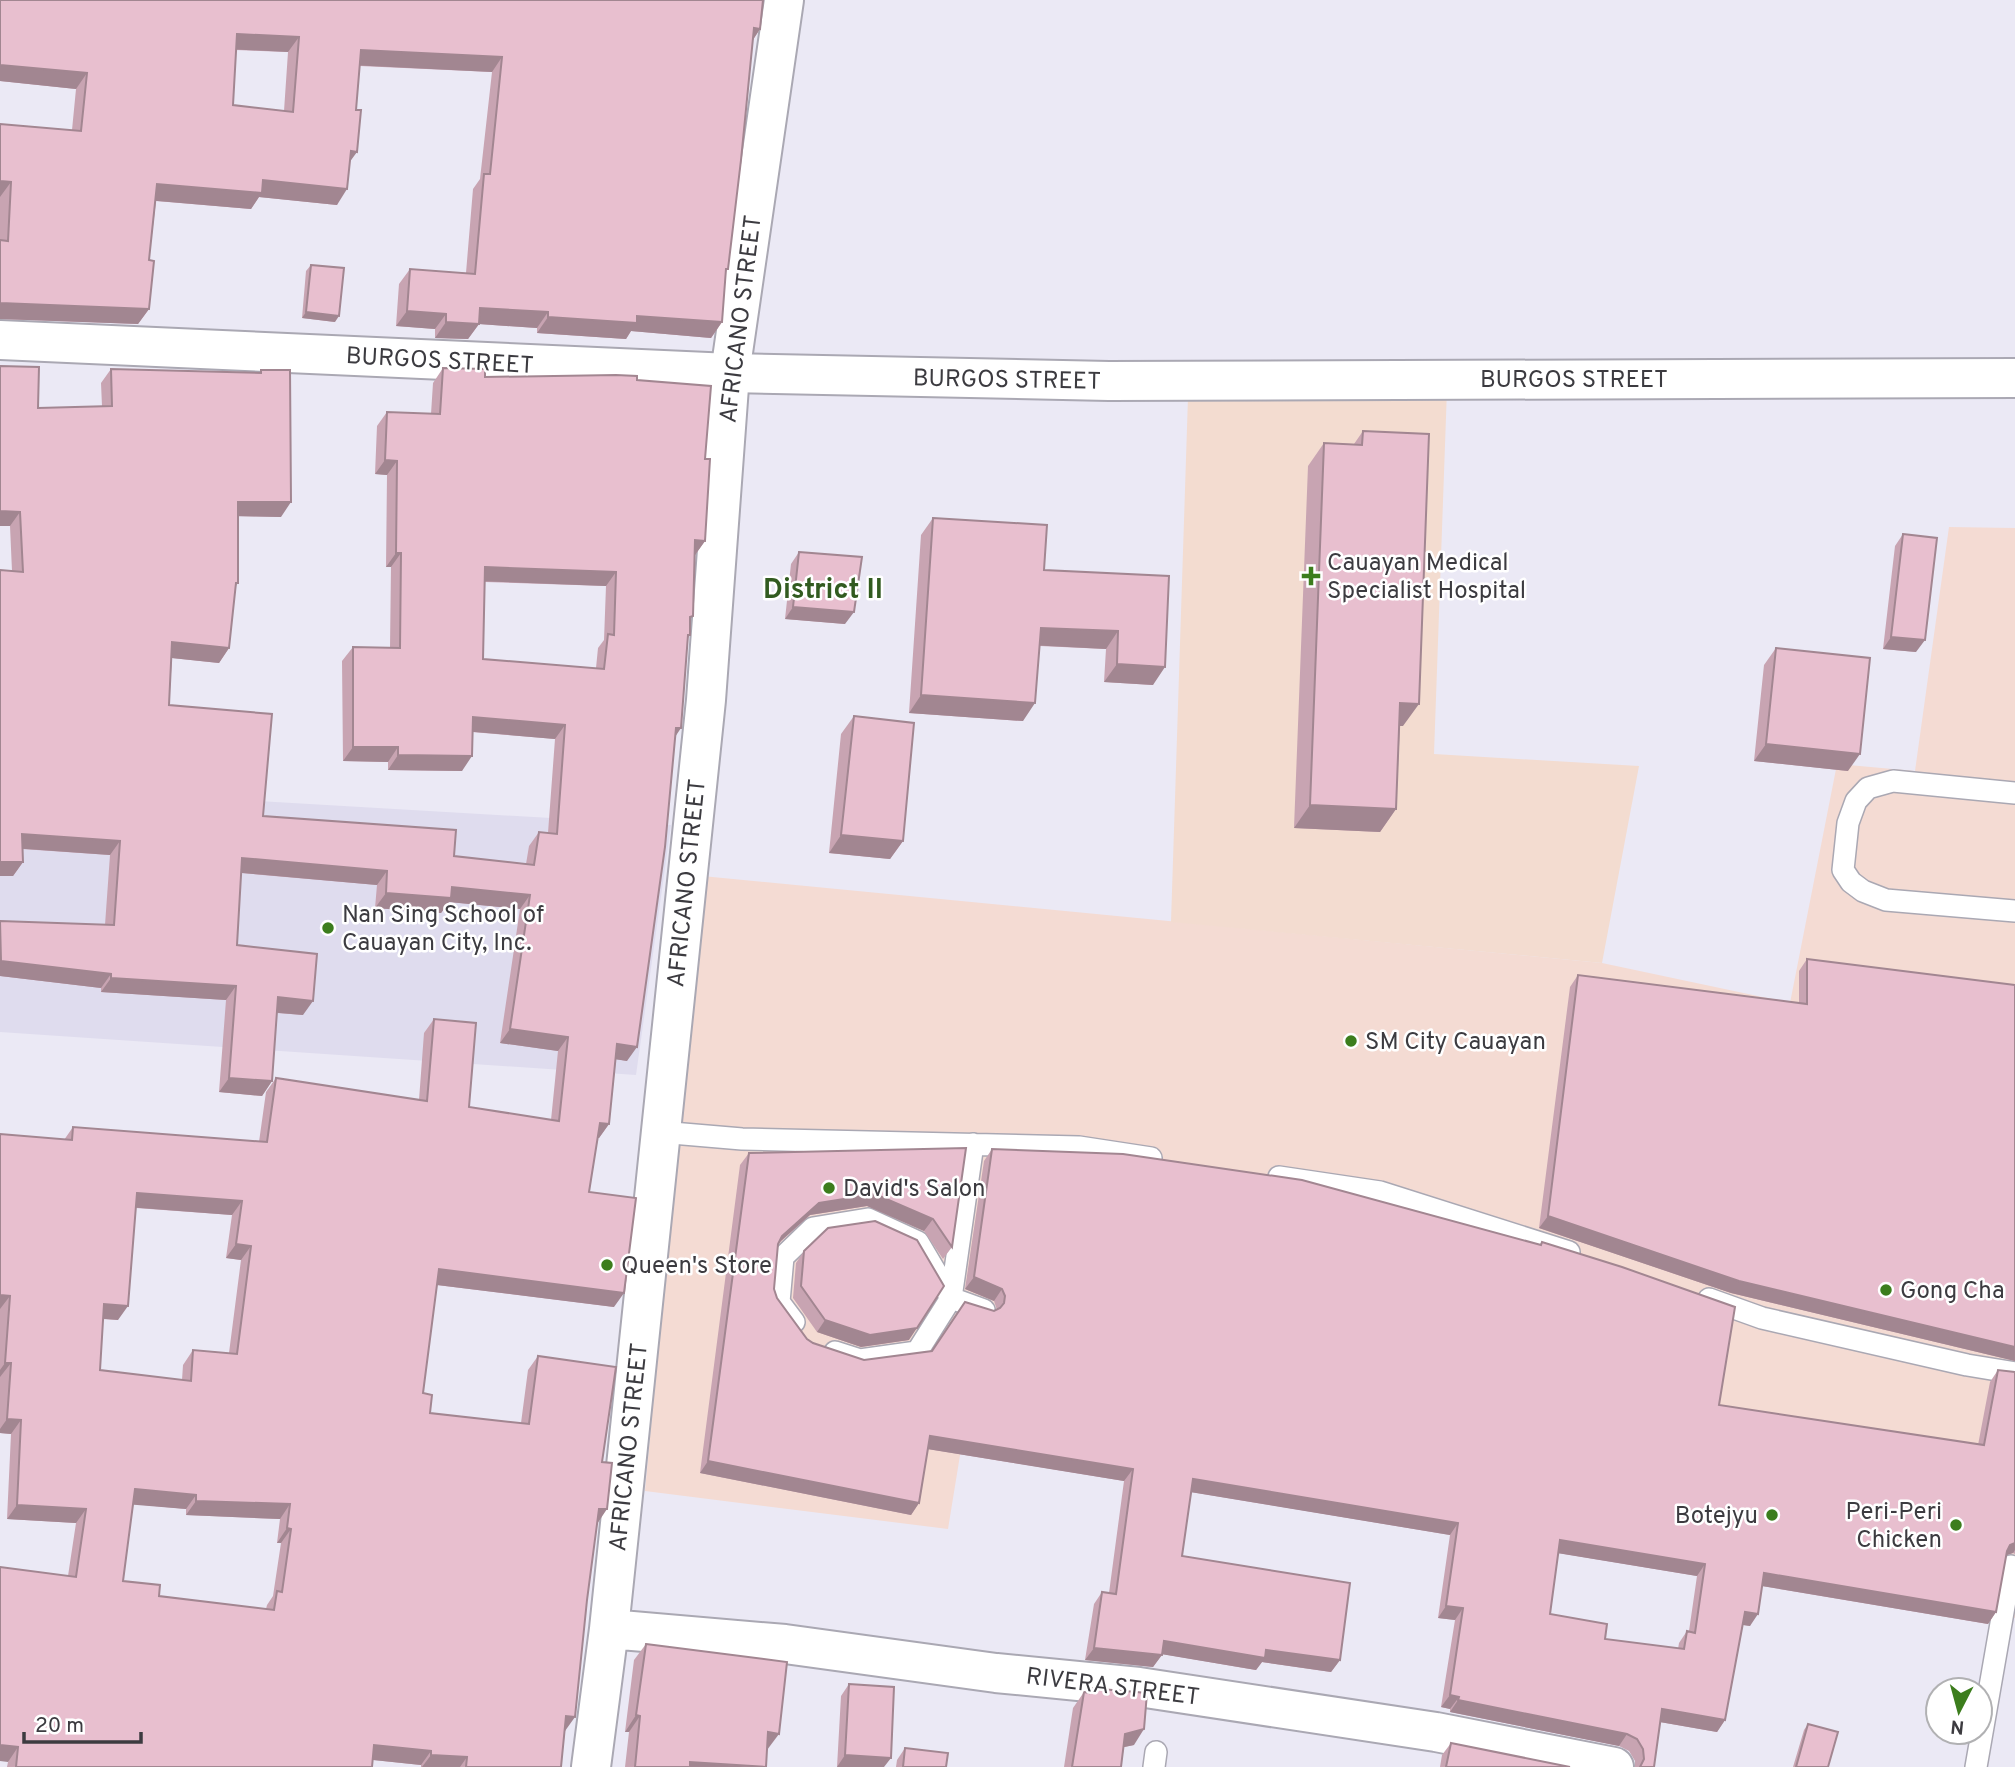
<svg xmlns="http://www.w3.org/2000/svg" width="2015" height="1767" font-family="Overpass,sans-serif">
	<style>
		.commercial { fill: #f4dbd3 }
		.built { fill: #dfdcee }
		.medical { fill: #f3dcd0 }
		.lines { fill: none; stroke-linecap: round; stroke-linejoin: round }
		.service-casing { stroke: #aaa8b3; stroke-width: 24 }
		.minor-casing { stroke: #aaa8b3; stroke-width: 42 }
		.tertiary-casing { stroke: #aaa8b3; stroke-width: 42 }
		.service { stroke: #fff; stroke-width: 21 }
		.minor { stroke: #fff; stroke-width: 38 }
		.tertiary { stroke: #fff; stroke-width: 38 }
		.wall { fill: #c8a4b2; fill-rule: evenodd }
		.shaded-wall { fill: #a28691 }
		.building { fill: #e8bfcf; stroke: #a28691; stroke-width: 2; fill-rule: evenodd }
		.poi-dot { fill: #3c7d1d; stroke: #fff; stroke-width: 2.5 }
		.labels { text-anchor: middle; stroke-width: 5; stroke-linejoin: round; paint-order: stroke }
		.street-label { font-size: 24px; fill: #3c3b40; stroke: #fff }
		.poi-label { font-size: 24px; fill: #3c3b40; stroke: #fff; text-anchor: start }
		.quarter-label { font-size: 28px; font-weight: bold; fill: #325b20; stroke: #fff }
	</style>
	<rect width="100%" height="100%" fill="#ebe9f5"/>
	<path class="commercial" d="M1949,527L2015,528V1618L962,1443L948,1529L645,1491L702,876L1602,963L1790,1003L1837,764L1915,771Z"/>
	<path class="built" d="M0,786L671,825L636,1075L0,1032Z"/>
	<path class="medical" d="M1447,389L1434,754L1639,766L1602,963L1171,922L1188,397Z"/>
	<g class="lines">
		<g class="service-casing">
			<path id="service" d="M2015,793L1893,781L1868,788L1856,801L1848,823L1843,870L1851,882L1863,891L1886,900L2015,911
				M660,1132L742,1139L1079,1147L1151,1158
				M1279,1177L1380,1192L1569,1252
				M1709,1299L1762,1318L1967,1365L2015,1373
				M794,1322L779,1302L783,1257L813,1228L868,1219L918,1242L951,1298L984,1310
				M835,1352L860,1360L917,1352L951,1298L973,1144
				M1154,1767L1156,1752
				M1976,1767L2011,1566"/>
		</g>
		<g class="minor-casing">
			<path id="minor" d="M609,1629L785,1644L996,1673L1139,1687L1436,1732L1614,1767
				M591,1767L609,1629L706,700L730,373L784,0"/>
		</g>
		<g class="tertiary-casing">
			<path id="tertiary" d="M0,340L730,373L1109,381L2015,378"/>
		</g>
		<use href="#service" class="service"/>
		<use href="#minor" class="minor"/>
		<use href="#tertiary" class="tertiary"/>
	</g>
	<path class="wall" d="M0,0L760,29L753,40L726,273L722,322L711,338L631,331L626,339L537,333V328L479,324L468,339L435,338V329L396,326L399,284L410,269L466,273L473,189L480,179L492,72L360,66L350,162L337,205L259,197L251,209L156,201L149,260V309L138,324L0,319V124L72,130L76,89L0,81ZM236,50L288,52L284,111L233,105Z
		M311,265L335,322L302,318L306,271Z
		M0,366L38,408L102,406L101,383L111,369L259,373L261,370L281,517L238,516V583L235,587L229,648L219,663L172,658L169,705L263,816L454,856L526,864L529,846L539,832L548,833L555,739L472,732L462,771L388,770V762L343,761L342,661L353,647L390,648L391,567H386L387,475L375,474L377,426L387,412L431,414L433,383L443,368L485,377L637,380L705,459V541L695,555L690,635L688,638L675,737L627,1061L616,1059L609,1124L599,1138H598L589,1192L614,1307L437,1285L423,1393L430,1413L521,1423L528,1370L538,1356L602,1462L597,1524L565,1731L561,1767H421V1765L373,1760L372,1767H7L8,1762L68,1576L76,1523L7,1519L11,1434L0,1433V1134L64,1140L73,1127L259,1142L266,1092L276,1078L419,1100L424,1033L434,1019L469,1107L551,1120L558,1051L500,1043L520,909L449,902L441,913L375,908L377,885L241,873L237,945L303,1015L277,1013L272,1081L262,1096L219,1092L226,1000L101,992V988L0,976V921L105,925L110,855L22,849L23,862L13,876L12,571L10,526H0ZM485,582L606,586L604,640L598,648L596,668L483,659ZM136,1208L232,1215L226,1258L241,1260L229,1353L193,1350L183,1365L182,1380L100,1370L103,1319L118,1320ZM133,1504L186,1509V1515L280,1519L277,1543H281L273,1596L267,1605L266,1609L159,1596L123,1581Z
		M1363,431L1403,726H1400L1396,809L1380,832L1294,828L1308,466L1324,443L1354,444Z
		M933,518L1044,570L1169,576L1153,685L1104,682L1106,649L1040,646L1023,721L909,713L921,535Z
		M1903,534L1916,652L1883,649L1895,546Z
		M799,552L845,624L785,619L791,564Z
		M1776,648L1848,771L1754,761L1764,665Z
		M854,716L903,841L890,859L829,853L841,734Z
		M1807,959L2015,985V1361L1731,1293L1539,1228L1570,987L1578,975L1799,1003V971Z
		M966,1148L952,1247L943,1259L924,1231L867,1206L810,1215L778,1244L774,1289L777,1298L807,1339L813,1343L864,1360L932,1351L997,1310L994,1301L965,1289L984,1161L992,1149L1540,1245L1542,1242L1719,1405L1978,1445L1990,1382L1998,1370L2015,1372V1554L2013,1553L2006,1555L1996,1612L1988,1624L1762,1586L1750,1626L1743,1625L1725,1720L1717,1732L1660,1722L1654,1767H1635V1761L1629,1751L1619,1746L1450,1712V1709L1441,1707L1455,1620L1438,1618L1450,1535L1191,1492L1182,1556L1340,1660L1331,1672L1262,1662L1256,1670L1162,1654L1153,1667L1085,1660L1094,1604L1102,1592L1109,1593L1124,1481L928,1449L919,1503L911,1515L700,1473L740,1165L749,1153ZM1558,1553L1697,1576L1689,1631H1687L1679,1643L1678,1649L1605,1639L1550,1614Z
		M804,1251L909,1340L861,1347L817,1332L793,1298L796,1263Z
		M646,1644L767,1750L766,1767H625L629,1732H625L634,1660Z
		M849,1684L891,1758L837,1767L841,1696Z
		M1089,1688L1134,1745L1124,1747L1121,1767H1064L1073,1708L1084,1692L1086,1693Z
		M1808,1724L1828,1767H1793L1804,1730Z
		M1451,1743L1570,1767H1440L1442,1755Z
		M905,1748L946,1767H896L897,1760Z"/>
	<path class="shaded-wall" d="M754,28L760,29L750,44Z
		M237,34L299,37L288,52L226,49Z
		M361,50L502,57L492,72L350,65Z
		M0,65L87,73L76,89L0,81Z
		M351,151L357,152L346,167Z
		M263,180L347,189L337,205L259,197L251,209L146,200L157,184Z
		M0,181L11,182L0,197Z
		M0,303L149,309L138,324L0,319Z
		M480,308L548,312L537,328L479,324L468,339L435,338L446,322Z
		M407,311L446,314L435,329L396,326Z
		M306,312L339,316L335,322L302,318Z
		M637,316L722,322L711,338L631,331L626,339L537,333L548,317Z
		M385,460L397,461L387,475L375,474Z
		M238,502H291L281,517L228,516Z
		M0,511L20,512L10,526H0Z
		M695,540L705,541L695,555Z
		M396,553H401L391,567H386Z
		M485,567L616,572L606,586L475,581Z
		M793,607L854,612L845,624L785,619Z
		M1041,628L1118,631L1106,649L1029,645Z
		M1891,637L1925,640L1916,652L1883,649Z
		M172,642L229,648L219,663L162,657Z
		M1117,664L1165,667L1153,685L1104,682Z
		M921,695L1035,703L1023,721L909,713Z
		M1400,703L1419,704L1403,726H1384Z
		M473,717L565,725L555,739L463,731Z
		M676,728H681L671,743Z
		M1766,744L1860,754L1848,771L1754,761Z
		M353,747H398L388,762L343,761Z
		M398,755L472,756L462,771L388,770Z
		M1310,805L1396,809L1380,832L1294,828Z
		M22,834L120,841L110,855L12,848Z
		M841,835L903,841L890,859L829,853Z
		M242,858L387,871L377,885L232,872Z
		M0,862H23L13,876H0Z
		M452,887L530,895L520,909L449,902L441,913L375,908L386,893Z
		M1,961L111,974L101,988L0,976V962Z
		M111,978L236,986L226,1000L101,992Z
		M278,997L313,1001L303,1015L268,1012Z
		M510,1029L568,1037L558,1051L500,1043Z
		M617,1044L637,1047L627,1061L607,1058Z
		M229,1078L272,1081L262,1096L219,1092Z
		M600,1123L609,1124L599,1138L590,1137Z
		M137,1193L242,1201L232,1215L127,1207Z
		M875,1194L933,1219L924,1231L867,1206L810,1215L773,1248L782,1236L819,1203Z
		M1548,1216L2015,1347V1361L1731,1293L1539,1228Z
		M236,1244L251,1246L241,1260L226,1258Z
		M439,1269L624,1293L614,1307L429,1284Z
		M974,1277L1002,1289L994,1301L965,1289Z
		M0,1295L10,1296L0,1309Z
		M104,1304L128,1306L118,1320L94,1318Z
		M825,1320L917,1328L909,1340L861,1347L817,1332Z
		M5,1363H11L0,1377V1370Z
		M7,1419L21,1420L11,1434L0,1433V1429Z
		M930,1436L1133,1469L1124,1481L921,1448Z
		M708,1461L919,1503L911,1515L700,1473Z
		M1193,1479L1458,1523L1450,1535L1184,1491Z
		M135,1489L196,1495L186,1509L125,1504Z
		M196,1501L290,1504L280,1519L186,1515Z
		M17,1505L86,1509L76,1523L7,1519Z
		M599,1509H607L597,1524Z
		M287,1528L291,1529L281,1543H277Z
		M1560,1540L1705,1564L1697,1576L1551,1552Z
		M2015,1543V1550L2013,1553L2001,1557L2010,1545Z
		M1764,1573L1996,1612L1988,1624L1756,1585Z
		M1446,1606L1463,1608L1455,1620L1438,1618Z
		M1745,1612L1758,1614L1750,1626L1737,1624Z
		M1164,1641L1266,1650L1340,1660L1331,1672L1262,1662L1256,1670L1155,1653Z
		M1094,1648L1162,1655L1153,1667L1085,1660Z
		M1450,1695L1459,1697L1450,1709L1441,1707Z
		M1458,1700L1627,1734L1619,1746L1450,1712Z
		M1662,1709L1725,1720L1717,1732L1654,1721Z
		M636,1715L640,1716L629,1732H625Z
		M566,1716L575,1717L565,1731L556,1730Z
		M1144,1729L1134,1745L1115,1749L1125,1734Z
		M768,1732L779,1734L767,1750Z
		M0,1745L18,1747L8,1762L0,1761Z
		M374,1745L431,1751L421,1765L364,1759Z
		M431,1755L467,1757L460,1767H422Z
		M845,1755L891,1758L884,1767H837Z
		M690,1762L752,1767H687Z"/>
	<path class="building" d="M0,0H763L760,29L754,28L741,160L728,269H726L722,322L637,316V323L548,317V312L480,308L479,324L446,322V314L407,311L410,269L475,274L484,174H490L502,57L361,50L356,110H361L357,152L351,151L347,189L263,180L262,193L157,184L149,260L154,261L149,309L0,303V240L8,241L11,182L0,181V124L81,131L87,73L0,65ZM237,34L299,37L293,112L233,105Z
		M311,265L344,268L339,316L306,312Z
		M0,366L39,367L38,408L112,406L111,369L261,373V370H290L291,502H238V583H236L229,648L172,642L169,705L272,714L263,816L456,830L454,856L534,865L539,832L557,834L565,725L473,717L472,756L398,755V747H353V647L400,648L401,553H396L397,461L385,460L387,412L440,414L443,368L485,369V377L616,375L637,376V380L711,386L705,459H710L705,541L695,540L693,616L690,617V635H688L681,728H676L665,847L637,1047L617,1044L609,1124L600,1123L589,1192L636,1198L624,1293L439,1269L423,1393L432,1395L430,1413L529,1424L538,1356L616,1367L602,1462L612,1463L607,1509H599L587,1600L575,1717L566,1716L561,1767H466L467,1757L431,1755V1751L374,1745L372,1767H16L18,1747L0,1745V1567L76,1577L86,1509L17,1505L21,1420L7,1419L11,1363H5L10,1296L0,1295V1134L72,1140L73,1127L267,1142L276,1078L427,1101L434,1019L476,1023L469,1107L559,1121L568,1037L510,1029L530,895L452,887L451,898L386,893L387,871L242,858L237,945L317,954L313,1001L278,997L272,1081L229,1078L236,986L111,978V974L1,961L0,921L114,925L120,841L22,834L23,862H0V570L23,572L20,512L0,511ZM485,567L616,572L614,635L608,634L604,669L483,659ZM137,1193L242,1201L236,1244L251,1246L237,1354L193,1350L191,1381L100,1370L104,1304L128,1306ZM135,1489L196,1495V1501L290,1504L287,1528L291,1529L282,1592L277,1591L274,1610L159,1596L160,1585L123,1581Z
		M1363,431L1429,434L1419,704L1400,703L1396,809L1310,805L1324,443L1362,445Z
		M933,518L1047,525L1044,570L1169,576L1165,667L1117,664L1118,631L1041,628L1035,703L921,695Z
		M1903,534L1937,538L1925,640L1891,637Z
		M799,552L862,557L854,612L793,607Z
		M1776,648L1870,658L1860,754L1766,744Z
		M854,716L914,723L903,841L841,835Z
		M1807,959L2015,985V1347L1739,1281L1548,1216L1578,975L1807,1004Z
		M966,1148L952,1247L933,1219L875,1194L819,1203L782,1236L778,1244L774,1289L777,1298L807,1339L813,1343L864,1360L932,1351L965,1302L994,1311L1000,1308L1004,1303L1005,1296L1002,1289L974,1277L992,1149L1123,1154L1302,1180L1541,1245L1542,1242L1622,1267L1735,1307L1719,1405L1984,1445L1998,1370L2015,1372V1543L2010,1545L2007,1551L1996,1612L1764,1573L1758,1614L1745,1612L1725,1720L1662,1709L1654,1767H1640L1644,1759L1643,1749L1637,1739L1627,1734L1458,1700L1459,1697L1450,1695L1463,1608L1446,1606L1458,1523L1193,1479L1182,1556L1350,1583L1340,1660L1266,1650L1265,1658L1164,1641L1162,1655L1094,1648L1102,1592L1116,1594L1133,1469L930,1436L919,1503L708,1461L749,1153ZM1560,1540L1705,1564L1695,1633L1687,1631L1684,1649L1605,1639L1607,1624L1550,1614Z
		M875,1221L917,1240L944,1286L917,1328L870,1335L825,1320L801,1286L804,1251L828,1228Z
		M646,1644L787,1662L779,1734L768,1732L766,1767L690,1762V1767H635L640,1716L636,1715Z
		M849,1684L894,1687L891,1758L845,1755Z
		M1089,1688L1147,1693L1144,1729L1125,1734L1121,1767H1072L1084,1692L1089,1693Z
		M1808,1724L1838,1732L1828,1767H1796Z
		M1451,1743L1570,1767H1446Z
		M905,1748L948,1753L946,1767H903Z"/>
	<g class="poi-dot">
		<path d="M1307.5 565.5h7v7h7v7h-7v7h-7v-7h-7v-7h7z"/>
		<circle cx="328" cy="928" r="7"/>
		<circle cx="1351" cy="1041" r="7"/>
		<circle cx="829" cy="1188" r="7"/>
		<circle cx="607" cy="1265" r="7"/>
		<circle cx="1886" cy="1290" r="7"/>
		<circle cx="1772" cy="1515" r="7"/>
		<circle cx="1956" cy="1525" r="7"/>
	</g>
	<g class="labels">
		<g class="street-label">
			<text transform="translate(740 319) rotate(-83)" y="8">AFRICANO STREET</text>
			<text transform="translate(440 360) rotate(3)" y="8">BURGOS STREET</text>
			<text transform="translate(1007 379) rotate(1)" y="8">BURGOS STREET</text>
			<text x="1574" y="387">BURGOS STREET</text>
			<text transform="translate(686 883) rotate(-84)" y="8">AFRICANO STREET</text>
			<text transform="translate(628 1447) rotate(-84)" y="8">AFRICANO STREET</text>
			<text transform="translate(1113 1686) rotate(7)" y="8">RIVERA STREET</text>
		</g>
		<g class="poi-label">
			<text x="1327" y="570">Cauayan Medical<tspan x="1327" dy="28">Specialist Hospital</tspan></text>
			<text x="342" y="922">Nan Sing School of<tspan x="342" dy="28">Cauayan City, Inc.</tspan></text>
			<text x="1365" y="1049">SM City Cauayan</text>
			<text x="843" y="1196">David's Salon</text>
			<text x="621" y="1273">Queen's Store</text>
			<text x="1900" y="1298">Gong Cha</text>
			<text x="1942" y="1519" text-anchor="end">Peri-Peri<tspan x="1942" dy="28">Chicken</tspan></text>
			<text x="1758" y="1523" text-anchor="end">Botejyu</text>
		</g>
		<g class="quarter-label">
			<text x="823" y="598">District II</text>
		</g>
	</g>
	<g transform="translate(1959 1711) rotate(186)"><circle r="33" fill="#ffffff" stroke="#b1b1b3" stroke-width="2"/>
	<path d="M0-5L12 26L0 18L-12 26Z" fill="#3c7d1d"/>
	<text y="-10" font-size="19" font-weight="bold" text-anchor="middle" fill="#3c3b40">N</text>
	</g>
	<path d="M24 1732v10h117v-10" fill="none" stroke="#3c3b40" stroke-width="3.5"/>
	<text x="35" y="1732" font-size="21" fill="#3c3b40" stroke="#ffffff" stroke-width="5" paint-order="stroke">20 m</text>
</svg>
